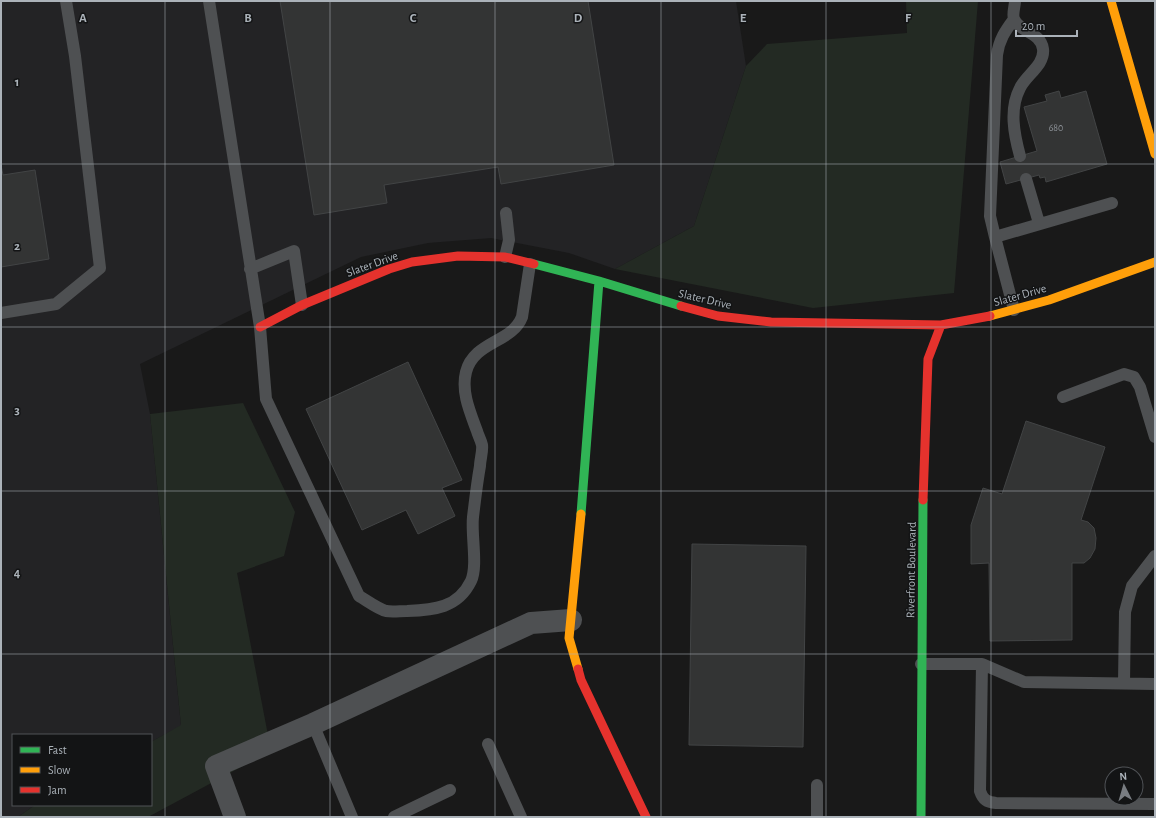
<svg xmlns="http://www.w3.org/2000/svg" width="1156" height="818" font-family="'Alegreya Sans',sans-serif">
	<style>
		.built { fill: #232325 }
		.green { fill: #232a23 }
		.building { fill: #333434; stroke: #424445 }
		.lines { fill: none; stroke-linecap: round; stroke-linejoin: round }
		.lane { stroke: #4e5052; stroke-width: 12 }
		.street { stroke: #4e5052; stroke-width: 22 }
		.fast { stroke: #30b455; stroke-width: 9 }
		.slow { stroke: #ff9f0a; stroke-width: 9 }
		.jam { stroke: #e5322d; stroke-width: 9 }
		.grid { fill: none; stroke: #abb2b9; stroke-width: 1; stroke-opacity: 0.55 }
		.labels { text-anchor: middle; stroke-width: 3; stroke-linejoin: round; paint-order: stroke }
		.number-label { font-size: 10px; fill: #8d9298 }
		.street-label { font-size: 12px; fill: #abb2b9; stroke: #131415 }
		.grid-label { font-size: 13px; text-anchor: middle; font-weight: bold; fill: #abb2b9; stroke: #131415; stroke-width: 3; stroke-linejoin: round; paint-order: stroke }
	</style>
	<rect width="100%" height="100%" fill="#191919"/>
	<path class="built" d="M1,1H736L746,66L694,226L615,269L569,253L491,238L428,243L361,257L140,364L150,414L181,726L151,742V735H13V805H35L18,817H1Z"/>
	<path class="green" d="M906,1H978L954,293L813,308L615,269L694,226L746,66L767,44L907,33Z
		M243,403L295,512L284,556L237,573L271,751L148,817H18L35,805H151V742L181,725L150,414Z"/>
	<path class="building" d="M280,1H588L614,165L501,184L498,167L384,185L387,203L314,215Z
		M1059,91L1061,98L1086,91L1107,164L1046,182L1045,177L1040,178L1039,175L1006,184L1000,162L1037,151L1024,107L1047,101L1045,95Z
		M1,165L3,175L35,170L49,259L1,267Z
		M408,362L462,480L442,488L455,516L418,534L406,510L362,530L306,409Z
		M1026,421L1105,447L1081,520L1088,522L1094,528L1096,538L1095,549L1090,558L1084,563H1072V640L990,641L989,563L971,564V525L983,488L1002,494Z
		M692,544L806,546L803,747L689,745Z"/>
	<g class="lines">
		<path class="lane" d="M209,1L260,327L266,399L359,596C366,600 378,609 386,611C392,612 400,611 407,611C434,610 458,608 471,581C478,566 471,535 473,517C475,500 477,483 480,466C480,460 483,451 482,445C481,440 478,435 477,431C470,412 461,392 466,372C474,341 512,343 522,317L530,264
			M1015,1C1015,6 1012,14 1014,19C1019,32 1041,32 1043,49C1045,65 1026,75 1020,88C1009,109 1014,134 1020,156
			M1026,179L1039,223
			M995,237L990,216L997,55C999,40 1005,31 1014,19
			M505,257L509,240L506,213
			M250,269L294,251L302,305
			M1014,310L995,237L1112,203
			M1,313L56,304L100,268L75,56L66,1
			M1063,397L1124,374L1134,377L1140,387L1155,437
			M921,664H982L1024,682L1155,684
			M982,664L980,791C983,800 987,802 996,803L1155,804
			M1124,683L1125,612L1132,586L1155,556
			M313,724L352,817
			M488,744L521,817
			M817,785V817
			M394,817L450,790"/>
		<path class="street" d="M235,817L216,766L313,724L531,623L571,620"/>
		<path class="fast" d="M534,264L599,281L681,306
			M581,514L599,281
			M921,817L923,500"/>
		<path class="slow" d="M1111,1L1155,154
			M990,316L1049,300L1155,262
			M578,669L569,638L581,514"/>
		<path class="jam" d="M681,306L718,316L771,322L941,325L990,316
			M260,327L302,305L389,269L412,262L458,256L505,257L534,264
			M923,500L928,359L941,325
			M578,669L581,680L646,817"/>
	</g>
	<path class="grid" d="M165,1V817M330,1V817M495,1V817M661,1V817M826,1V817M991,1V817M1,164H1155M1,327H1155M1,491H1155M1,654H1155"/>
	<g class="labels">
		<g class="number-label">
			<text x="1056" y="131">680</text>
		</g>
		<g class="street-label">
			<text transform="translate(372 264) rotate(-20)" y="4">Slater Drive</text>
			<text transform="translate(1020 295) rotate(-16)" y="4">Slater Drive</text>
			<text transform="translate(705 299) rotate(13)" y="4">Slater Drive</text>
			<text transform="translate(911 570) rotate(-89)" y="4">Riverfront Boulevard</text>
		</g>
	</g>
	<g class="grid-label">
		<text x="83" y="22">A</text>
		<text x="248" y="22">B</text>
		<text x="413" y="22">C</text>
		<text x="578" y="22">D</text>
		<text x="743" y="22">E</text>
		<text x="908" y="22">F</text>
		<text x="17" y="86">1</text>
		<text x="17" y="250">2</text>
		<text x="17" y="414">3</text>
		<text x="17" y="577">4</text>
	</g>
	<rect width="1156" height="818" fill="none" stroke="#abb2b9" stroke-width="4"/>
	<rect x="12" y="734" width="140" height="72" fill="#131415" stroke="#505357"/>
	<rect x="20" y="747" width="20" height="6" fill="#30b455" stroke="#505357"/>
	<text x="48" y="754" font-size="12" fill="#abb2b9">Fast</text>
	<rect x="20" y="767" width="20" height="6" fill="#ff9f0a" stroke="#505357"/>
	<text x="48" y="774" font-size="12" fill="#abb2b9">Slow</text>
	<rect x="20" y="787" width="20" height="6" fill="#e5322d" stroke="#505357"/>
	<text x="48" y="794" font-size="12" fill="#abb2b9">Jam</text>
	<g transform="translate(1124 786) rotate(355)"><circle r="19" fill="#131415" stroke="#505357"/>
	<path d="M0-3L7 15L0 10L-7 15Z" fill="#787c81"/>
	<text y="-6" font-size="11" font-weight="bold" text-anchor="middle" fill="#abb2b9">N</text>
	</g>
	<path d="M1016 30v6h61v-6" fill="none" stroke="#abb2b9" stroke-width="2"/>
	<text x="1022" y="30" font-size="12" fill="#abb2b9" stroke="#131415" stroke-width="3" paint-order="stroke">20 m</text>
</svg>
